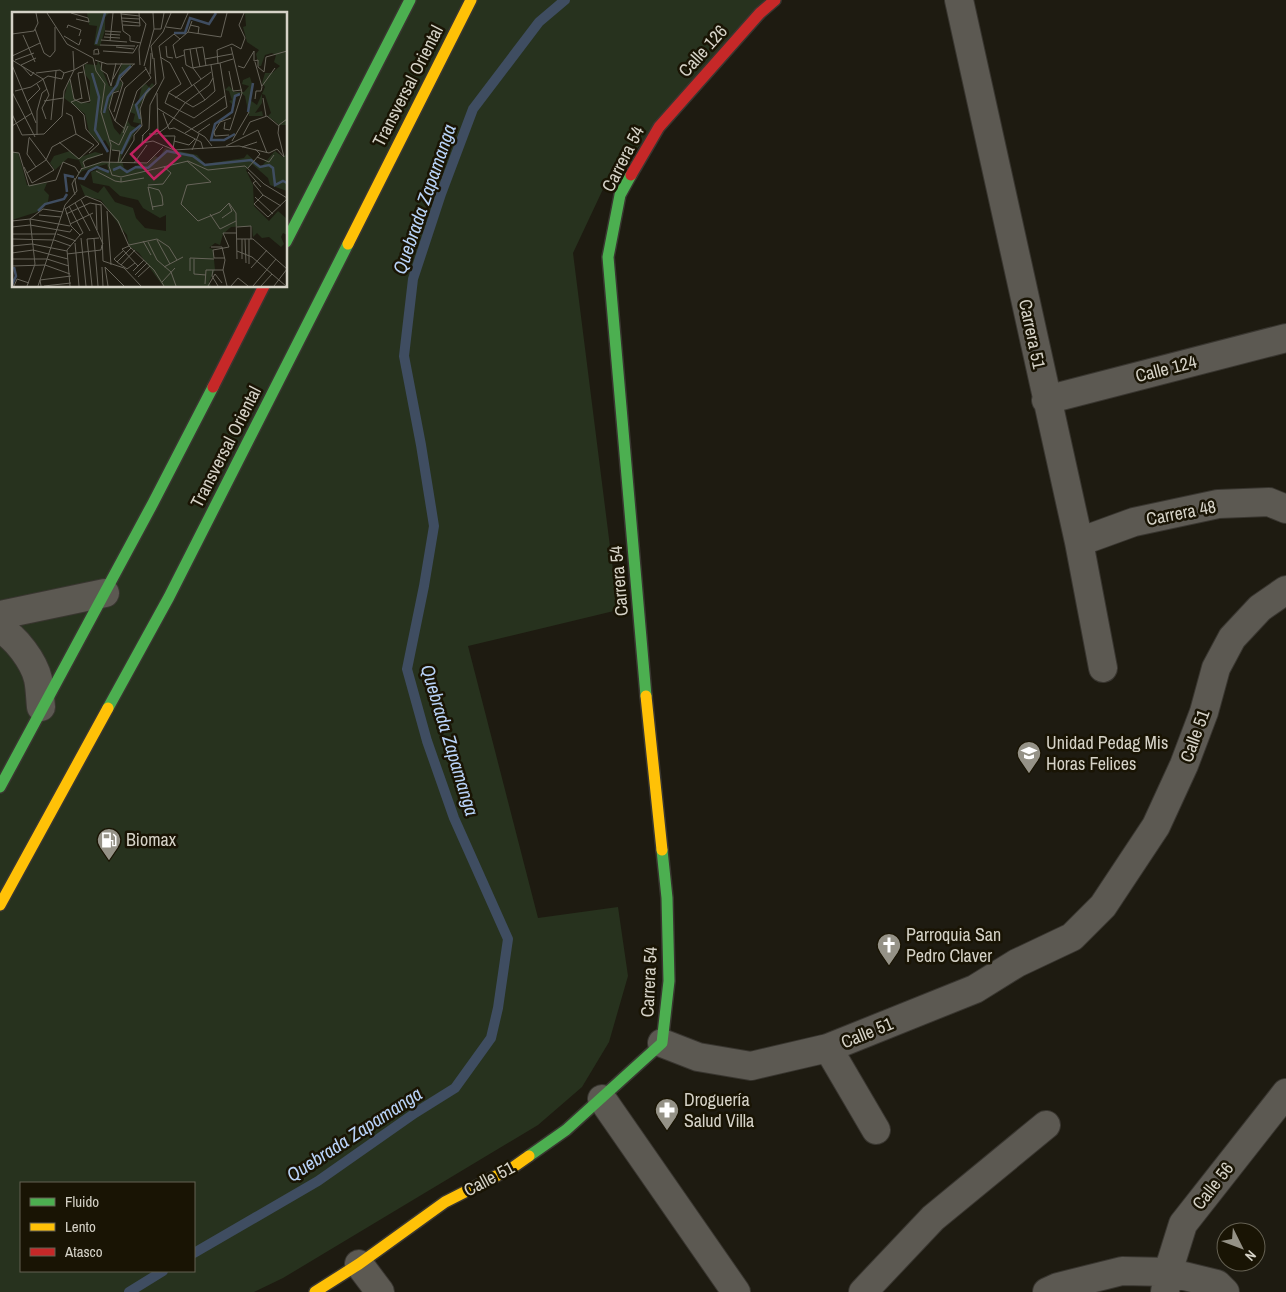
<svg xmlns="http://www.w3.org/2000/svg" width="1286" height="1292" font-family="'Archivo Narrow',sans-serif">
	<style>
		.green { fill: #27321e; fill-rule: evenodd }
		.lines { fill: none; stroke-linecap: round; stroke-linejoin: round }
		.stream { stroke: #3f4d61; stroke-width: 10 }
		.street-casing { stroke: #393630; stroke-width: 30 }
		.fast-casing { stroke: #393630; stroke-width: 14 }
		.slow-casing { stroke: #393630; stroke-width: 14 }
		.jam-casing { stroke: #393630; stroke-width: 14 }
		.street { stroke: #5c5952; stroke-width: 28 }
		.fast { stroke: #4caf50; stroke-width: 11 }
		.slow { stroke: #ffc107; stroke-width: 11 }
		.jam { stroke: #c62828; stroke-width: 11 }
		.labels { text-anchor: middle; stroke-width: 5; stroke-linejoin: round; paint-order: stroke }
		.street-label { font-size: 18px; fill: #d5d2c7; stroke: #191404 }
		.poi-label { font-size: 18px; fill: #d5d2c7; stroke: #191404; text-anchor: start }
		.water-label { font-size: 19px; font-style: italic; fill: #b8d2f7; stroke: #191404 }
		.inset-river { fill: none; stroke: #3f4d61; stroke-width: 2.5 }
		.inset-road { fill: none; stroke: #67645a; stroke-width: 1 }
		.view { fill: #c32160; fill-opacity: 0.15; stroke: #c32160; stroke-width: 2.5 }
		.inset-edge { fill: none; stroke: #d5d2c7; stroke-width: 2.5 }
	</style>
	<rect width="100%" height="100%" fill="#1e1b11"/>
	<path class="green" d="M0,0H765L604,187L573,253L618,610L468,646L538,918L618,907L628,976L609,1042L582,1087L538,1125L283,1278L254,1292H0ZM14,14H286V286H14ZM21,1183H194V1271H21Z"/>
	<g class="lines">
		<path class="stream" d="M194,1253L318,1181L415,1113L455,1088L491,1038L498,1008L508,939L454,818L427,741L407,669L424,586L434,526L421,445L404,356L413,279L441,194L473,109L539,22L565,0
			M129,1292L163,1271"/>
		<g class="street-casing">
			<path id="street" d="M959,0L1079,542L1103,668
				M1046,400L1286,338
				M1079,542L1134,522L1218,504L1269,502L1286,509
				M0,615L105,593
				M0,629C16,637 34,662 38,679C40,688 40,698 41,707
				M662,1043L698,1057L751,1066L828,1048L975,989L1017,963L1072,937L1103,906L1156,826L1184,765L1204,712L1216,668L1232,638L1260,608L1286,590
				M828,1048L876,1130
				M602,1099L736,1292
				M359,1264L380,1292
				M863,1292L933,1218L1046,1125
				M1047,1292L1058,1287L1122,1271L1168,1272L1217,1284L1225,1292
				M1165,1292L1168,1272L1183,1224L1286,1093"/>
		</g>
		<g class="fast-casing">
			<path id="fast" d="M631,175L620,195L608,257L646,696
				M286,242L410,0
				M108,708L169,597L348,244
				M0,787L153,503L213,387
				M529,1156L566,1130L662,1043L669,981L667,898L662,850"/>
		</g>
		<g class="slow-casing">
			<path id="slow" d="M348,244L471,0
				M646,696L662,850
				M0,905L108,708
				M315,1292L359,1264L445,1202L512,1168L529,1156"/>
		</g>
		<g class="jam-casing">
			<path id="jam" d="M631,175L659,127L760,13L775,0
				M213,387L264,286"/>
		</g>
		<use href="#street" class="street"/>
		<use href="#fast" class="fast"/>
		<use href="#slow" class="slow"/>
		<use href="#jam" class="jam"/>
	</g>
	<defs>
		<g id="school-pin" transform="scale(1.25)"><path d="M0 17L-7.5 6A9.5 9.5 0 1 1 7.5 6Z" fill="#959287" stroke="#191404"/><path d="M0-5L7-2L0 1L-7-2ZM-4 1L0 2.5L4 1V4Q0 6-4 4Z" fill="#fff"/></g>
		<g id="fuel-pin" transform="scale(1.25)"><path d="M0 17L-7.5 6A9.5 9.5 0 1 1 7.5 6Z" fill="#959287" stroke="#191404"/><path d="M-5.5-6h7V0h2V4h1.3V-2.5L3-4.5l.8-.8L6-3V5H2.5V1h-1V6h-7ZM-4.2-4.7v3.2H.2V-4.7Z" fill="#fff"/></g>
		<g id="church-pin" transform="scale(1.25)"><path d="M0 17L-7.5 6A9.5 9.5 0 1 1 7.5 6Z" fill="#959287" stroke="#191404"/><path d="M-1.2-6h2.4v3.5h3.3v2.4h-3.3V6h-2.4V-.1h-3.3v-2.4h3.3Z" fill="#fff"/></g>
		<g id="pharmacy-pin" transform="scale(1.25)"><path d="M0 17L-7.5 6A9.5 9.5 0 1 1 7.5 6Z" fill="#959287" stroke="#191404"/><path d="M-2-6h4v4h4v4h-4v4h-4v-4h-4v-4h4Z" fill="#fff"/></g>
	</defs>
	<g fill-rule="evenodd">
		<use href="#school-pin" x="1029" y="753"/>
		<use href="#fuel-pin" x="109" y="840"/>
		<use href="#church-pin" x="889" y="945"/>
		<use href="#pharmacy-pin" x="667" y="1110"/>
	</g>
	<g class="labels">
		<g class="street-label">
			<text transform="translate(703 51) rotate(-48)" y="6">Calle 126</text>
			<text transform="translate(408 86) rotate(-63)" y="6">Transversal Oriental</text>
			<text transform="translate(623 159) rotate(-63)" y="6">Carrera 54</text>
			<text transform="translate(1032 334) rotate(78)" y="6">Carrera 51</text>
			<text transform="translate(1166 369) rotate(-14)" y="6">Calle 124</text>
			<text transform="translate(226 447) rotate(-63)" y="6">Transversal Oriental</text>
			<text transform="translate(1181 513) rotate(-11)" y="6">Carrera 48</text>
			<text transform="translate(619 581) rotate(-95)" y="6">Carrera 54</text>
			<text transform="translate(1195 736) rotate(-70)" y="6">Calle 51</text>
			<text transform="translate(649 982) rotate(-87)" y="6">Carrera 54</text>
			<text transform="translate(867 1033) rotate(-22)" y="6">Calle 51</text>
			<text transform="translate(489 1179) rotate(-28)" y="6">Calle 51</text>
			<text transform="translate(1213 1186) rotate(-52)" y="6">Calle 56</text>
		</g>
		<g class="poi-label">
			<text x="1046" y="749">Unidad Pedag Mis<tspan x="1046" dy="21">Horas Felices</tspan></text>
			<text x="126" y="846">Biomax</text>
			<text x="906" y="941">Parroquia San<tspan x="906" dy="21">Pedro Claver</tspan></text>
			<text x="684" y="1106">Droguería<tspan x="684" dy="21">Salud Villa</tspan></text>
		</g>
		<g class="water-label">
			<text transform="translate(424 199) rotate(-71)" y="7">Quebrada Zapamanga</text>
			<text transform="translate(450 740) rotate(73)" y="7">Quebrada Zapamanga</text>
			<text transform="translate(354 1134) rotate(-33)" y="7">Quebrada Zapamanga</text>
		</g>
	</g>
	<g transform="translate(12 12)">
		<rect width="275" height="275" fill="#1e1b11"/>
		<path d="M75,1H97L93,5V18L88,34L82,33L85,14L77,13ZM233,1H275V135L274,113H267L256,104L259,101L253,83L250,82V91L243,101L250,99L251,104H237L233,84L229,81L222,85L223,95L217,89L220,88L217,79L213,78L217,74L223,80H232L237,74L230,72L231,68L238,65L241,75L238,88L245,93L253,75L250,71L253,61H260L268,54L262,50L264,43L260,41L253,43L249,54H247L244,42L247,38L235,30L231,15L234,14ZM86,48L97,74L102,75L110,52H121L112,59L107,69L111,71L107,78L102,80L96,96L102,116L108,123L115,108L119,114L125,116L109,145L112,156L118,159L127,152H135L143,144L147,146L153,136L185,143L193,152L232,146L235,142L249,155L263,139L271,145L275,141V179L258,173L256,166L240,152L234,158L241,173L242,194L257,209L266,199L275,207V223L271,221L269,225L272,232L269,235L257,225L250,226L245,221L241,225L240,214L219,215L211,222L208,233L203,231L197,236L201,237L203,258L197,270L199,274H151L127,241L117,234L115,223L111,218L109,221L110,217L89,188L73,184L68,172L86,181L92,174L103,190L121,196L124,206L133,216L154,219V203L148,206L131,196L126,188L108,184L97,174L81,171L79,160L87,157L97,161L95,152L70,159L63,167L70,156L67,148L56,146L43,158L38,151L42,144L58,139L66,146L83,140L91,142L71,150L73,155L88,150H106L108,139L99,138L93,128L88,131L77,120L73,102L52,86L57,67L63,89L78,91V69L72,61L73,52L85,53ZM140,71L142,73L128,93L130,112L121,110L123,102L118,100L121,92L126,91L130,74L134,72L137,75ZM0,140H6L15,173L35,171L32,178L37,183L36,190L25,200L0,208Z" fill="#27321e"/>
		<path class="inset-river" d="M162,21H173L178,6L197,12L204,1M84,32L93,1M80,61L87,85L83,118L96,140M236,100L241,71M92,101L96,85L105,73L108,64L119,54M128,107L124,93L138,76M223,122L212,128H199L203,112L220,100L223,84L228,82M109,142L119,121L129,113M101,158L108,155L115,160L124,155L136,156L155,139L181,144L193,153L239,148L248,155L257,153L261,156L263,173L271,169L275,171M66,166L72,167L77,159L85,155L97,160M55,180L53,163L62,165M26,199L33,192L52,187L55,182M0,273L4,264L2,255"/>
		<path class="inset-road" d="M35,1L55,32L81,46L84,59L93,72L89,100L99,133L97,154L100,163L109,165L176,149L196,158L233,154L252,172L275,186M59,1L76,6L77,10L64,7M109,1L111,19L118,24V29L129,31M109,2L128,4M109,6L128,7M110,9L128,11M111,13L128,14L127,1M178,13L187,15L186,22M154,15L169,17L176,1M55,16L56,13L69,18L67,24M23,17L32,41L38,45L43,39V15M142,17H149L152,1M93,19L109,20M176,20L209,25L215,1M0,22L22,19L26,11L24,1M93,22L108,23M11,23L23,50M52,24L67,33L69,27M92,25L108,26M89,28L115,30M98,29L101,1M88,33L123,34M161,33L176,20L180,9M161,33L164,46L172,43M147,34L162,22L168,27M154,34L155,45L161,46M104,35L122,37M184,36L188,55M178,37L181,56L189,67M91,39L121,41L126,33M81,42H87L86,37L82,38V41M0,44L28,31M148,45L158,51L169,72L157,80L153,91L182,106L213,84M141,47L139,34L151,20L159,1M193,47L220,42M0,48L31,67L37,83M3,48L22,41M83,48L95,52H123M90,50L89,58L95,62L99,74M206,52L205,38L220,32L229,37L233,26L227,13L232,1M0,53L24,111M128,53L127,37L134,12L128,5M132,54L142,17L141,1M194,54L191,35L172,38L174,53L180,56L208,51L221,47M226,54L232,56L242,39V49L246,48V55L252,60L254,45L275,39M170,55L180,74M217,59L221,79L230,78M22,60L19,64L9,53L24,46M24,61L48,58L52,61M52,61L62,58L61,39M138,62L139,41M58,67L62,87M101,67L110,51M182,73L193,88M99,74L104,51M250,74L263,56M3,79L19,75L36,64L50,67L52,61M0,80L23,125M145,81L146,120L151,124H163L161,137M157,81L181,95L193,88L203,79L199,53M70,86L59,90L72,103L74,117M163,86L199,60M251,86L254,104M62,87L69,91L78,89L71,53M70,87L66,61L71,60M243,87L244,79H249L250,75L243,50M32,89L51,86M15,90L28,77L25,72M145,96L193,125L200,134M102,100L111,71L108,67L122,52M54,101L60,104L64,122M151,101L157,117L162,116L189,130L191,137M0,102L10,123L32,122L50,104L52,79L62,58L76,50M34,107L30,96L37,83M39,108L44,59M103,109L97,96L101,81L107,79M213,110L212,117L218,118L230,81L219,35M0,114L20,101M74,117L87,132L77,141M113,117L103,109L113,76L134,57M111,121L125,79L139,66L133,55M173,121L215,95L208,51M185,121L198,112M64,122L82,133L67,147M137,122H145L155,115L173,91L197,73L201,66M25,123V99L30,81L35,77M131,123L130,131L141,129L162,138L227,134L257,141L265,137L272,145L266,121L267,113L275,107M217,123L203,124L202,120L208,110L219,106M231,123L238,110L255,104L267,114M130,124L137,117L138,93L152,66L147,34M17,126L15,142L24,155M98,128L107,133L116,114M162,129L177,133L183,127M220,129L237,100M47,130L67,147M214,134L246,118L255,141M230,135L245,130M100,138L108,139L106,151M180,138L187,122M0,140L7,141L17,174L44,168L51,150L63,155L67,161M245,145L257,150L262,143M175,149L199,170L175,173L169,192L186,209L208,200L217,191M108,151L122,128V123L130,114L128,97L134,81L144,72L142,46M122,151L135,133M12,155L20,171L42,158L17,125M73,155L71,150L75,147L91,142M236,156L248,142L243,137M69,157L90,150L135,151L151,135M84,159L103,169L109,170V166M236,160L249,175M15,161L34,148L40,135L64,122M244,169L241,171L251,183L269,194M109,170L132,166M136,173L151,172L159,161L152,155M136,175L147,178L150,184L151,193L140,195M136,175L141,198M63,183L60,172L63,166M251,183L242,192L256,205L275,187M243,185L261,202M69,188L77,203M63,191L78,219M217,191L224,201L225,247M84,192L85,218M89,192L91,249L112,256L129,274M57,194L71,221L68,223M53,196L59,214L68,223L55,238L58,274M53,197L74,184L89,190L106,209L117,234L142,258L152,274M95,199L99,253M54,202L78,191L89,193M198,202L208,217L224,209M27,203L49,205M78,203L91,232M210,206L220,199L217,192M0,209L18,207L58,214M58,212L81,201M0,215L18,213L58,220L60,217M225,215L239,214V227M0,222H44M45,222L64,229M69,226L74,274M0,227L42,228L59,234M82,227L86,274M225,227H241L275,257M230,227V247M233,227L234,251M145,228L158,252M131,229L139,243M136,230L145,248L159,260L164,274M63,231L67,274M117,233L145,227L157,235L165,248M0,234L20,232L55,239M117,234L110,237L126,254M111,239L102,247L105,250L115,257L123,251M225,239L240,245L274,274M0,241L21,238L56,247M55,242L89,238L90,233M213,246H202L201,238L217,235L211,221H225M1,247H35L57,254M182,247V262L194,263M105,250L119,236M237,252V227M109,253L123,238M0,254L33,253L58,262M90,255L91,274M93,255L112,274M93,255L96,274M152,255L171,245M239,256L255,238M201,258L200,264L206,274M211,258L215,274M121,259L132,248M178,259V246L202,247M123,263L135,251M126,265L138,254M150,270L163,256M193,272L194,258H211L213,248L210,235H199M2,274L5,267L17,271M15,274L23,252L18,207L31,197L51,200M26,274L53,193L65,179L63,168L70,156M29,274L28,268L59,264M32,274L59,271M80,274L75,227L87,226M196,274L203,262L210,271M219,274L226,266L236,274M241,274L264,247M249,274L260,262M262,274L275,257"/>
		<path class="view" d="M145,118L168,144L142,167L119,142Z"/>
		<rect width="275" height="275" class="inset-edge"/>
	</g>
	<rect x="20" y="1182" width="175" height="90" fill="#191404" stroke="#646052"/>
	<rect x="30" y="1198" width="25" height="8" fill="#4caf50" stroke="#646052"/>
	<text x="65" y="1207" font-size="15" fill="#d5d2c7">Fluido</text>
	<rect x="30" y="1223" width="25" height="8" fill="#ffc107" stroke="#646052"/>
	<text x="65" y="1232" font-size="15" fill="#d5d2c7">Lento</text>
	<rect x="30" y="1248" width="25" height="8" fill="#c62828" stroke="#646052"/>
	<text x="65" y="1257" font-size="15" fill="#d5d2c7">Atasco</text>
	<g transform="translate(1241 1247) rotate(132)"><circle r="24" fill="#191404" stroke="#646052"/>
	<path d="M0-4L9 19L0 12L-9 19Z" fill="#959287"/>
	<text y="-8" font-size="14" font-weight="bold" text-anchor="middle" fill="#d5d2c7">N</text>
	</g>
</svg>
